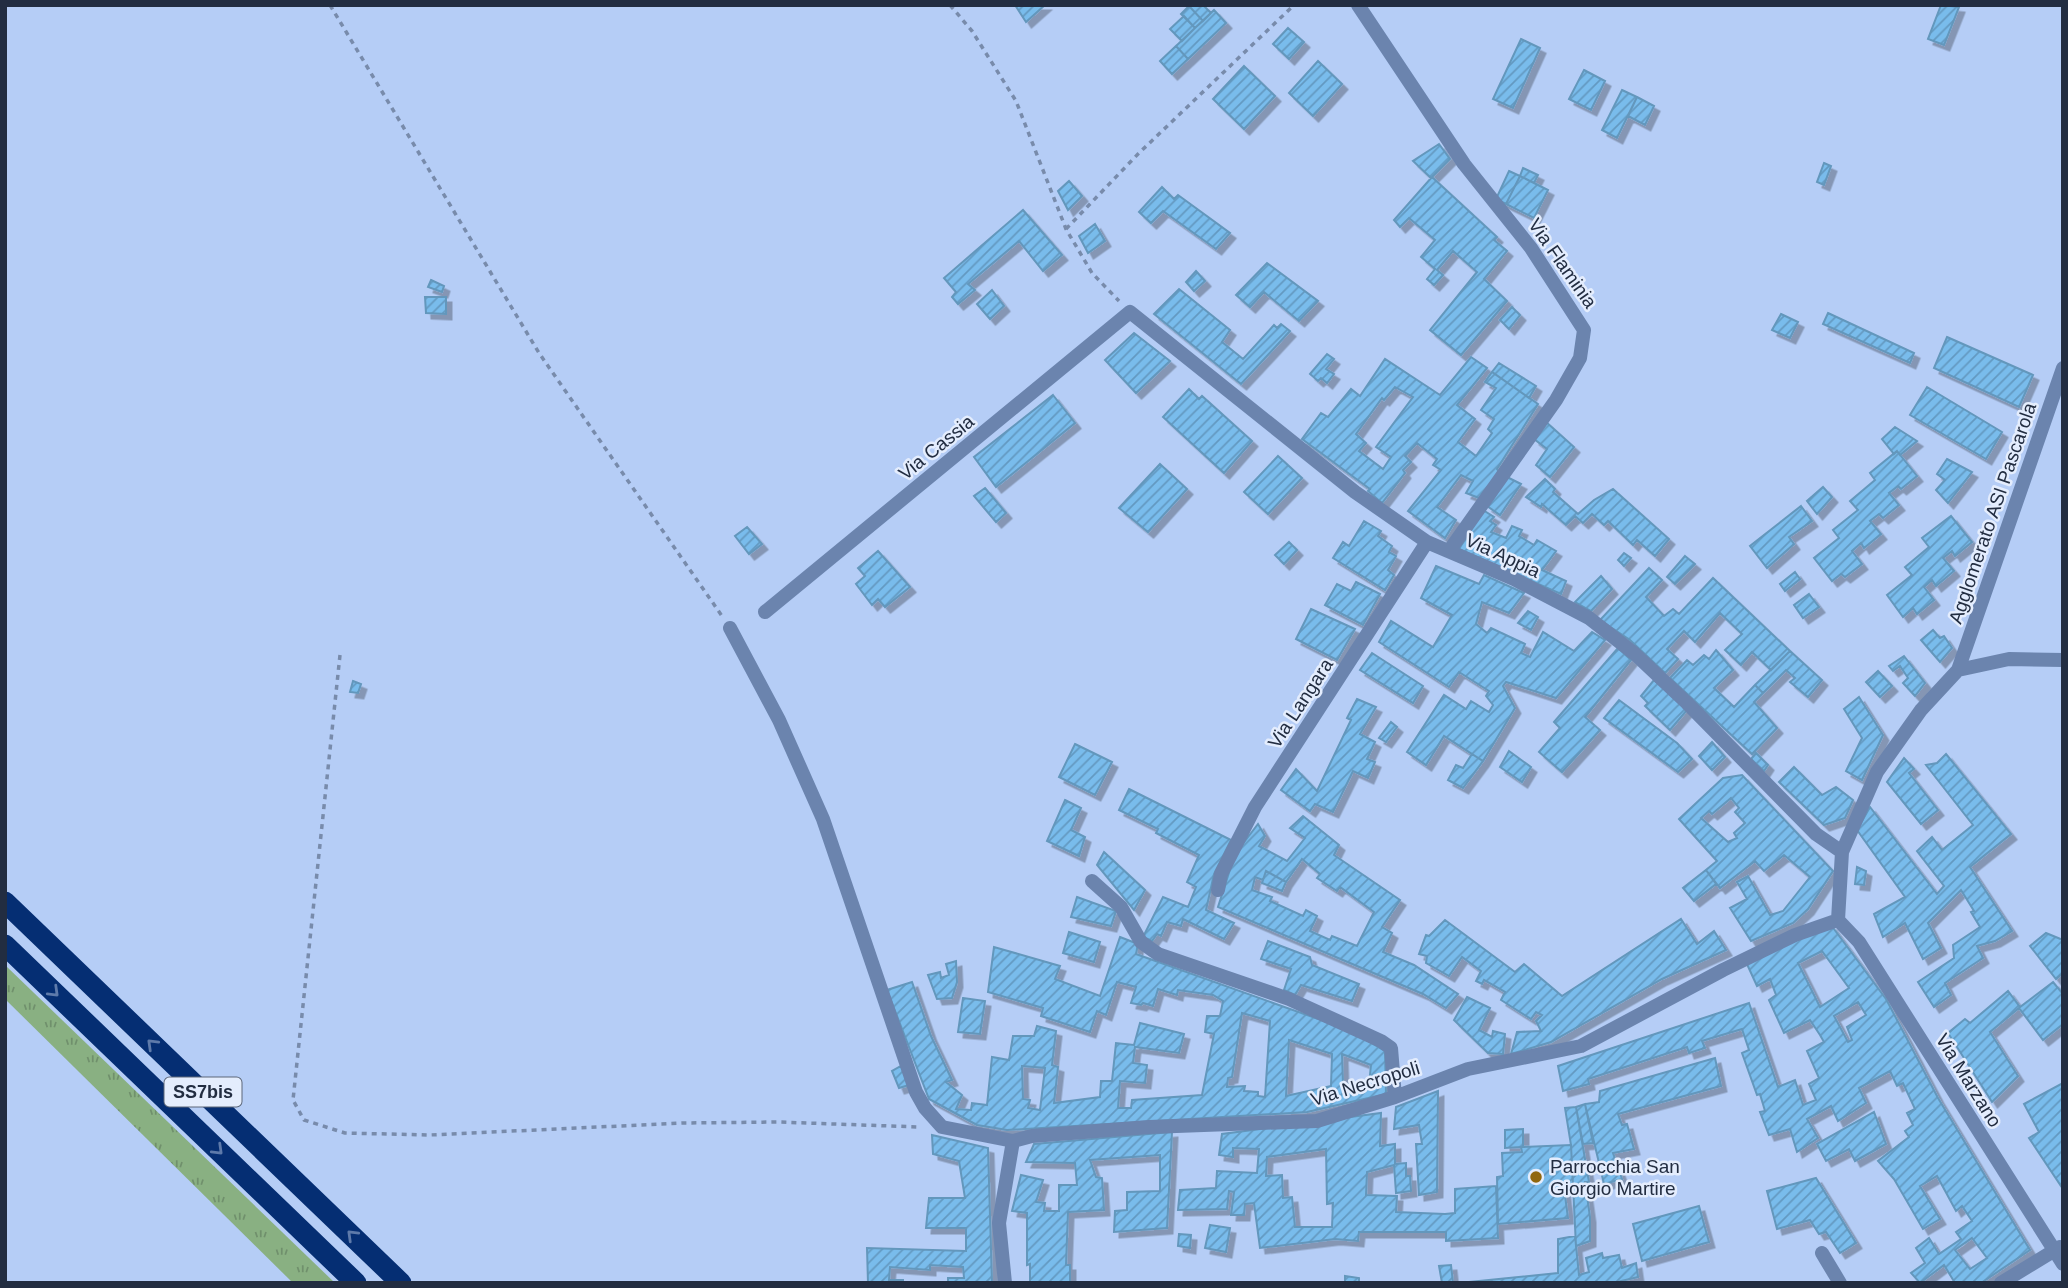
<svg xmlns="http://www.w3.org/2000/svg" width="2068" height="1288" font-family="Arial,sans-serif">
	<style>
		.grass { fill: url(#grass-tufts) }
		.building { fill: url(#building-hatch); stroke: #6397bc; stroke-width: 2; fill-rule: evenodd; filter: url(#shadow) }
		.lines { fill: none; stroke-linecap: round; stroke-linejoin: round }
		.path { stroke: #788bab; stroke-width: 3.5; stroke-dasharray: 5 5; stroke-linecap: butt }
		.street { stroke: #6b84ae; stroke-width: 14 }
		.highway { stroke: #052e73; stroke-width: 21 }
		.oneway { stroke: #5e7aaa }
		.poi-dot { fill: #90670e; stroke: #e4edfd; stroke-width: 2.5 }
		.labels { text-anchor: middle; stroke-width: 5; stroke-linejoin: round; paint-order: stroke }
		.shield { fill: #e4edfd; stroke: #5c6779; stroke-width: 2 }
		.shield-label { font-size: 18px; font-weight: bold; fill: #222d41 }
		.street-label { font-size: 19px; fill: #222d41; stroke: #e4edfd }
		.poi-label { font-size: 19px; fill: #222d41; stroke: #e4edfd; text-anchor: start }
	</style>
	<defs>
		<pattern id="grass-tufts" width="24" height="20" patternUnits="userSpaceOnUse" patternTransform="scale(1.75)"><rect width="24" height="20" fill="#89b082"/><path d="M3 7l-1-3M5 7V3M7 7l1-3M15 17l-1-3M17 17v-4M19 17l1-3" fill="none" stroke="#70906c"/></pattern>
		<pattern id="building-hatch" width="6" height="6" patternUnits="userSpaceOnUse" patternTransform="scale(1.75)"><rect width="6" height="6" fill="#79bcec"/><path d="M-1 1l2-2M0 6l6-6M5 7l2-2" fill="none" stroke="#6399c1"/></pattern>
		<filter id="shadow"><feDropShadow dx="5.5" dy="5.5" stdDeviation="0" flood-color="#0004"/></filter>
	</defs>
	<rect width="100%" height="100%" fill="#b5cdf6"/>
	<path class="grass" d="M5,965L335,1283H293L5,999Z"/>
	<path class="building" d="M1015,5H1045L1026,22Z
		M1188,5H1203L1211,13L1203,21Z
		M1941,5L1959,7L1944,45L1928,39Z
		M1189,6L1203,21L1195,28L1181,14Z
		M1214,10L1226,23L1188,59L1176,46Z
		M1184,16L1195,28L1182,41L1170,29Z
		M1288,28L1304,42L1289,59L1273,44Z
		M1521,39L1540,48L1513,108L1493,99Z
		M1176,46L1188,59L1172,74L1160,61Z
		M1318,61L1342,84L1313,116L1289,93Z
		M1244,66L1275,96L1244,129L1213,99Z
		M1584,70L1605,81L1591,110L1569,99Z
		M1622,90L1637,97L1617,138L1602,130Z
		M1637,97L1654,106L1645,125L1628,116Z
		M1439,144L1450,159L1431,178L1413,161Z
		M1824,163L1831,166L1824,185L1817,182Z
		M1523,168L1538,175L1534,183L1520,176Z
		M1509,171L1520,176L1506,204L1496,199Z
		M1520,176L1548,190L1534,218L1506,204Z
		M1432,177L1497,237L1494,240L1507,251L1484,279L1507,301L1461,355L1430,330L1477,272L1453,251L1437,270L1443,275L1434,285L1427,279L1435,269L1421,257L1435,240L1409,218L1400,227L1394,220Z
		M1069,181L1082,196L1068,210L1058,191Z
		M1162,187L1174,199L1178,195L1230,233L1216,249L1163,211L1151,223L1139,212Z
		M1023,210L1062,255L1043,271L1019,241L968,284L975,290L958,304L952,297L956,292L944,278Z
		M1095,224L1105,241L1088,253L1079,236Z
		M1267,263L1318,301L1299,321L1264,292L1250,307L1236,295Z
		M1196,271L1205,281L1194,291L1186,282Z
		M431,280L444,286L442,292L428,287Z
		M1179,289L1230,330L1222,342L1243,359L1274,325L1277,328L1281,324L1290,331L1241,384L1154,314Z
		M992,290L1004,306L990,319L977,304Z
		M425,297H446V314L426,313Z
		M1512,307L1520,315L1509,329L1500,320Z
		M1828,313L1914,353L1910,363L1823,324Z
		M1781,314L1798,322L1790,338L1772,330Z
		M1134,333L1170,361L1136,393L1105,360Z
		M1947,337L2033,375L2019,407L1934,368Z
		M1327,354L1334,359L1326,369L1334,374L1327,383L1321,378L1318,381L1310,374Z
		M1471,357L1487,368L1457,405L1475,419L1458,442L1476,456L1492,433L1488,429L1494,419L1481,410L1496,388L1485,382L1492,372L1538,404L1497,469L1499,472L1479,498L1466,493L1473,481L1461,475L1437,507L1456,520L1445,538L1408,511L1441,470L1433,465L1437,459L1417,443L1405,456L1411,462L1403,470L1405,473L1382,503L1368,491L1370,489L1302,439L1321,413L1328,417L1351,389L1360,396L1385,359L1440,395ZM1395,387L1413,397L1376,447L1391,457L1383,469L1359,451L1366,443L1356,434L1382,398L1384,400Z
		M1499,363L1536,386L1529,398L1492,372Z
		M1927,387L2002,432L1986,459L1910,415Z
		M1189,389L1199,399L1202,396L1252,441L1224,473L1163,417Z
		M1053,395L1075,423L996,487L974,457Z
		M1545,421L1574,447L1550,477L1536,465L1547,449L1534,439Z
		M1895,427L1917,441L1900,455L1897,451L1894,454L1882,439Z
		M1897,451L1917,476L1901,489L1898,486L1889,493L1899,505L1883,518L1879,514L1870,521L1881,534L1864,548L1861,543L1852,551L1862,564L1845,577L1841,574L1832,581L1814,558L1839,538L1833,530L1858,510L1850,501L1875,480L1870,473Z
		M1278,456L1302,478L1268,514L1244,492Z
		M1947,459L1972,472L1948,503L1936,490L1945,480L1937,474Z
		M1160,464L1187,489L1148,532L1119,508Z
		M1507,477L1521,484L1500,515L1487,506Z
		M1545,479L1555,489L1553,492L1578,514L1594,500L1613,489L1669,539L1655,556L1637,540L1633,545L1608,521L1604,525L1592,514L1583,523L1575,516L1566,525L1542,504L1541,507L1526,497Z
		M1823,487L1832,497L1817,514L1807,501Z
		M985,488L1006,513L996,522L974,496Z
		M1801,506L1812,521L1789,537L1794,544L1767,568L1750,546Z
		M1483,510L1494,517L1490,521L1496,525L1491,532L1506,538L1512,526L1522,530L1519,536L1534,545L1537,540L1556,551L1542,570L1566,581L1561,594L1459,549Z
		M1951,516L1972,542L1955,556L1952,551L1943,558L1954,571L1936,586L1932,580L1924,587L1934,600L1917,614L1913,608L1903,617L1887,595L1912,575L1905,567L1929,547L1922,538Z
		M1364,521L1381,531L1378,536L1392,546L1389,552L1396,556L1388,570L1394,575L1385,590L1333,558L1343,542L1349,546Z
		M747,527L762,544L749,554L735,536Z
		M1289,542L1297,550L1284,564L1275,555Z
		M878,551L910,587L885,607L878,599L872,605L856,584L865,576L858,568Z
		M1624,553L1631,558L1624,566L1618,560Z
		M1685,556L1695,564L1675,584L1667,577Z
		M1436,566L1479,584L1484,575L1524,593L1509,613L1482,602L1476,624L1487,633L1491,628L1525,644L1521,653L1530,657L1543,632L1574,651L1592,632L1605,640L1556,698L1506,682L1503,686L1515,708L1483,761L1444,736L1426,765L1407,752L1444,695L1466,709L1471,701L1489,712L1493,705L1486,696L1489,691L1459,672L1449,687L1379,642L1391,621L1433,647L1452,615L1421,598Z
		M1649,568L1662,580L1646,597L1664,616L1673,609L1679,614L1713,578L1790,651L1771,670L1752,652L1741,665L1725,650L1742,634L1720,613L1695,642L1684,631L1667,649L1678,659L1665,673L1630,640L1600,620Z
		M1795,572L1800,579L1785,591L1780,584Z
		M1601,576L1612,589L1591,611L1575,602Z
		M1356,582L1380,594L1363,625L1325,605L1337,584L1351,591Z
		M1809,594L1819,607L1803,618L1794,605Z
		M1311,609L1355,629L1337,660L1296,639Z
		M1528,611L1538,617L1531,630L1518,623Z
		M1933,630L1940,638L1944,636L1952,648L1940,662L1921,640Z
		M1618,648L1631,660L1585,717L1600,730L1562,772L1539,752L1560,728L1554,722Z
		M1716,650L1733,670L1714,688L1734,707L1755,685L1763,693L1754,702L1777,728L1752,754L1670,678L1687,660L1693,665L1704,655L1709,659Z
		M1790,651L1822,680L1808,697L1790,682L1795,678L1786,670L1763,693L1755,685Z
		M1372,653L1423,686L1413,703L1360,670Z
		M1904,656L1925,683L1915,696L1903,683L1908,678L1900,666L1893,671L1889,666Z
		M1878,671L1892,686L1880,697L1866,682Z
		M1654,680L1687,710L1670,730L1645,706L1648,703L1641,696Z
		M353,681L361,684L358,693L350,692Z
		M1859,697L1883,735L1862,780L1846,771L1862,738L1844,709Z
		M1357,699L1376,707L1360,734L1375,742L1367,759L1375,762L1368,778L1353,771L1333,812L1315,804L1310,811L1281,790L1296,769L1317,791L1351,720L1347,718Z
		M1619,700L1677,743L1692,759L1678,772L1604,718Z
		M1391,722L1397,727L1386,742L1379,738Z
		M1712,742L1725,757L1712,770L1699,756Z
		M1075,744L1112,762L1095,795L1059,777Z
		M1509,751L1531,767L1522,782L1500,767Z
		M1756,753L1768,765L1764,771L1751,759Z
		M1472,754L1483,761L1463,788L1448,780L1456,765L1463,768Z
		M1946,754L2011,834L1970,867L2012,931L1995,941L1977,946L1983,958L1945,983L1951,995L1934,1007L1918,982L1954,958L1953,945L1980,927L1971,912L1974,911L1961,890L1928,923L1941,948L1923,959L1905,923L1883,937L1874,914L1905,897L1857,830L1870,807L1937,894L1944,886L1917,851L1932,837L1942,850L1973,825L1926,765L1937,763Z
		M1904,758L1914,769L1909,773L1938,810L1921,824L1887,782Z
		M1794,767L1822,795L1836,787L1853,800L1845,818L1824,825L1779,782Z
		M1742,775L1833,871L1808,909L1793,923L1751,941L1730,908L1747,899L1737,882L1748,876L1770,915L1783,911L1810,877L1784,855L1764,871L1755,861L1720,888L1706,870L1717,861L1679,819L1723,778ZM1731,798L1739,808L1735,812L1745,823L1734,833L1737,838L1728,842L1701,818L1709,811L1712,814Z
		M1129,789L1231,840L1214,874L1206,910L1234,923L1224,939L1183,919L1181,926L1167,922L1161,936L1157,934L1152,941L1143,937L1163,897L1188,907L1196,887L1187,882L1199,855L1156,833L1158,829L1119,810Z
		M1065,800L1081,808L1071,830L1085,837L1079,856L1047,841Z
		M1303,816L1339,845L1334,855L1400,900L1382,927L1392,933L1383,952L1414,965L1458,994L1446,1008L1423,994L1218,907L1235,854L1258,824L1265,836L1259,846L1287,861L1305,838L1290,828ZM1302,859L1320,874L1317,878L1337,891L1340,887L1374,912L1357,946L1332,936L1330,940L1310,931L1317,916L1306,910L1303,916L1270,901L1272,897L1252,890L1255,877L1263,880L1266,871L1286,882Z
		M1104,852L1145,890L1134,910L1097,865Z
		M1857,867L1866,871L1864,885L1855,884Z
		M1706,870L1716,884L1694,901L1683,888Z
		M1266,871L1286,882L1282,891L1262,883Z
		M1077,897L1116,911L1111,926L1071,917Z
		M1681,919L1697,944L1714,931L1726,950L1662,979L1551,1042L1511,1054L1517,1032L1541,1031L1536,1021L1542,1015L1536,1012L1531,1019L1501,1000L1505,992L1484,980L1482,984L1476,981L1481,971L1462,957L1449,976L1426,963L1427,956L1419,954L1426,935L1429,936L1445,920L1515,972L1524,964L1562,996Z
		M1831,925L1886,999L1938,1098L2030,1250L1981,1283H1955L1944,1265L1920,1283L1911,1273L1925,1263L1916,1248L1929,1238L1939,1254L1961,1239L1956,1232L1972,1221L1962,1206L1956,1211L1937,1176L1920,1186L1940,1219L1923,1229L1894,1179L1878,1161L1909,1137L1905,1131L1913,1125L1907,1113L1915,1109L1903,1083L1897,1086L1890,1071L1859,1088L1866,1103L1838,1121L1831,1106L1807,1119L1818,1138L1797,1152L1790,1129L1769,1135L1760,1112L1765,1111L1760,1094L1757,1095L1742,1053L1749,1050L1742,1029L1702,1041L1705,1048L1689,1053L1687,1047L1588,1079L1589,1084L1563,1091L1558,1066L1749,1003L1778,1087L1795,1080L1803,1105L1816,1100L1809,1084L1819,1078L1807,1051L1824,1042L1820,1035L1810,1020L1784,1033L1769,1000L1776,995L1770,979L1757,986L1746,962ZM1822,951L1849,988L1820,1007L1798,963ZM1858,1002L1866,1015L1847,1027L1852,1040L1848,1042L1834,1016ZM1972,1238L1987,1258L1970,1269L1955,1250Z
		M1069,932L1100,942L1094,962L1063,953Z
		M2046,933L2063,940V973L2056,979L2030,946Z
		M1120,937L1138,944L1136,954L1349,1030L1385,1051L1386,1094L1307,1112L1007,1130L977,1125L929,1099L887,990L912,982L931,1036L952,1080L946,1082L962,1095L956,1109L971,1110L972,1103L987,1105L992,1057L1009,1060L1013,1036H1034L1037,1026L1056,1031L1052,1065L1058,1067L1054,1103L1100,1097L1101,1081H1112L1116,1043L1134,1045L1140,1023L1184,1034L1179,1053L1135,1047L1133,1063L1147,1065L1145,1083L1120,1081L1118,1108H1131L1132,1100L1202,1095L1214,1034L1205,1032L1207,1016H1220L1223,1001L1213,995L1178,990L1177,995L1158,989L1153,1006L1143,1003L1141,1005L1131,1003L1136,987L1117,982L1106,1015L1097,1011L1090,1032L1041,1016L1043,1008L988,992L994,947L1060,966L1055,979L1100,996ZM1242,1013L1270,1021L1265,1097L1258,1096V1092L1244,1091L1245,1086L1227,1087L1228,1078L1232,1077ZM1289,1040L1332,1054L1331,1086L1286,1096ZM1342,1054L1371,1065L1369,1084H1343ZM1022,1066L1045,1068L1040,1110L1028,1108L1030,1100L1023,1099Z
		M1268,941L1310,957L1312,965L1359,984L1352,1001L1301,985L1295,995L1284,990L1291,969L1261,959Z
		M956,961L957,982L952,998L937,999L928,975L940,972L941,978L949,975L946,964Z
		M2053,982L2063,994V1024L2043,1040L2019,1008L1990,1032L2018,1076L1992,1102L1948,1033L1965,1019L1970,1023L2008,991L2020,1007Z
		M1467,997L1490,1008L1479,1030L1492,1037L1493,1031L1505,1034L1503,1054L1488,1053L1454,1020Z
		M963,998L985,1001L980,1034L958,1032Z
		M1715,1058L1721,1086L1618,1114L1622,1125L1627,1124L1634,1149L1613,1153L1622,1179L1604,1184L1585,1104L1599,1102L1600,1091Z
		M901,1066L909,1085L899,1088L892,1071Z
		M2063,1083L2062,1124L2063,1189L2029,1138L2039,1132L2024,1104Z
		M1438,1091L1437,1192L1419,1195L1416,1144H1422L1419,1125L1394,1129L1396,1107Z
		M1585,1104L1593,1143L1583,1144L1576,1107Z
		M1576,1107L1589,1182H1585L1590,1217V1241L1576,1246L1571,1145L1565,1108Z
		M1874,1112L1886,1144L1855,1161L1849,1149L1826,1161L1817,1144Z
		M1381,1113L1380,1146L1395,1144V1164L1406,1163V1176H1410L1411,1191L1396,1193L1394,1165L1367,1172L1366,1195L1397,1196L1396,1212L1445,1214L1455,1213V1189L1496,1186L1498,1238L1446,1241V1232H1359L1358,1241L1335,1239L1260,1248L1254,1203L1245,1204L1244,1215H1231L1234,1192L1229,1191L1227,1209L1178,1210L1180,1190L1216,1188L1217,1171L1257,1173L1259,1149L1233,1148V1157L1219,1155L1222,1134ZM1326,1149L1327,1204L1333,1203L1332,1227H1295L1292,1197L1283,1198L1282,1175L1266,1176L1267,1157Z
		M1523,1129V1147L1571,1145L1573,1187L1564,1188L1568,1218L1498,1224L1497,1177L1503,1176L1502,1153L1522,1152L1521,1147L1505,1148V1130Z
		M1172,1132L1167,1228L1114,1232L1115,1211L1127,1210V1192L1160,1191V1155L1090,1160L1096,1177L1102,1178L1104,1210L1068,1212L1066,1265H1070V1283H1030V1264L1027,1265V1213L1012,1211L1021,1175L1043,1180L1036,1202L1045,1203L1044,1211H1059V1185H1077L1075,1163L1026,1162L1034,1144Z
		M932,1135L988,1148L992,1283H948V1278H964L963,1267L930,1265V1270L890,1267L889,1280H903V1283H868L867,1248L966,1251V1228H926L929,1198H965L959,1161L933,1154Z
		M1816,1178L1856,1243L1840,1253L1826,1232L1819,1234L1810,1220L1777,1229L1767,1191Z
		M1699,1206L1709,1242L1642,1261L1633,1224Z
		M1210,1225L1230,1228L1226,1252L1205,1248Z
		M1179,1234L1191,1235L1190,1248L1178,1246Z
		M1575,1236L1579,1275L1589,1272L1586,1258L1602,1253L1603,1258L1619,1255L1622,1268L1636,1263L1638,1277L1613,1283H1459L1558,1273V1239Z
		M1451,1265L1453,1283H1442L1439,1266Z
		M1345,1276L1359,1278V1283H1345Z"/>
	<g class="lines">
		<path class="path" d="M330,5L539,353L722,616
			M950,5L972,31L1016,101L1066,229L1092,273L1119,301
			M1066,229L1138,154L1294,5
			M340,655L293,1100L304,1120L345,1133L429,1135L683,1123L778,1122L919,1127"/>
		<path class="street" d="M1358,5L1464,164L1531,248L1584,330L1580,358L1556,400L1449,551
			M765,612L1130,312L1355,492L1427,542L1514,579L1589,618L1635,654L1687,703L1816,834L1842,852
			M730,628L779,720L823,819L916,1092L925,1108L942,1127L1013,1141
			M1958,670L2009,659L2063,660
			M1092,881L1121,907L1141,942L1158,954L1289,999L1381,1041L1391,1048L1395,1097
			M1218,890L1221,874L1255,807L1427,542
			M1838,920L1842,852L1877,772L1921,710L1958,670L2063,368
			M1838,920L1859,942L2063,1264
			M1822,1253L1840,1283
			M1005,1283L999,1223L1013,1141L1032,1136L1149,1127L1317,1121L1395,1097L1468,1069L1581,1046L1723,970L1795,935L1838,920
			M2001,1283L2060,1247"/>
		<path class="highway" d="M5,902L401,1283
			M5,945L356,1283"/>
	</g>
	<defs><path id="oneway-chevron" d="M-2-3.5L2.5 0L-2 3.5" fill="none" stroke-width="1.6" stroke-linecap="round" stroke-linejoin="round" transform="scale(1.75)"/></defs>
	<g class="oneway">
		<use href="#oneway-chevron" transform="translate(54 992) rotate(44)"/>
		<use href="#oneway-chevron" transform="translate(152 1044) rotate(-136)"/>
		<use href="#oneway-chevron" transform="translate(218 1150) rotate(44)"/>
		<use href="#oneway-chevron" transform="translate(352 1235) rotate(-136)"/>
	</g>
	<circle class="poi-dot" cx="1536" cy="1177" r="7"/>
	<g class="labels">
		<rect class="shield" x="164.5" y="1077.5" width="77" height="29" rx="5"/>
		<g class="shield-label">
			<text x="203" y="1098">SS7bis</text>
		</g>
		<g class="street-label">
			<text transform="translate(1563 263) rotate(55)" y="7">Via Flaminia</text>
			<text transform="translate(936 447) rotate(-39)" y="7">Via Cassia</text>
			<text transform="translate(1992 513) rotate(-71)" y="7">Agglomerato ASI Pascarola</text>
			<text transform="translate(1503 555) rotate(25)" y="7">Via Appia</text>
			<text transform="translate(1300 703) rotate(-57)" y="7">Via Langara</text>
			<text transform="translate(1969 1080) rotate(58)" y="7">Via Marzano</text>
			<text transform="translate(1365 1083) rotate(-17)" y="7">Via Necropoli</text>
		</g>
		<g class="poi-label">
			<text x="1550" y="1173">Parrocchia San<tspan x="1550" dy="22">Giorgio Martire</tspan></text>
		</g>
	</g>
	<rect width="2068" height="1288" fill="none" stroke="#222d41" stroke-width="14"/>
</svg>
